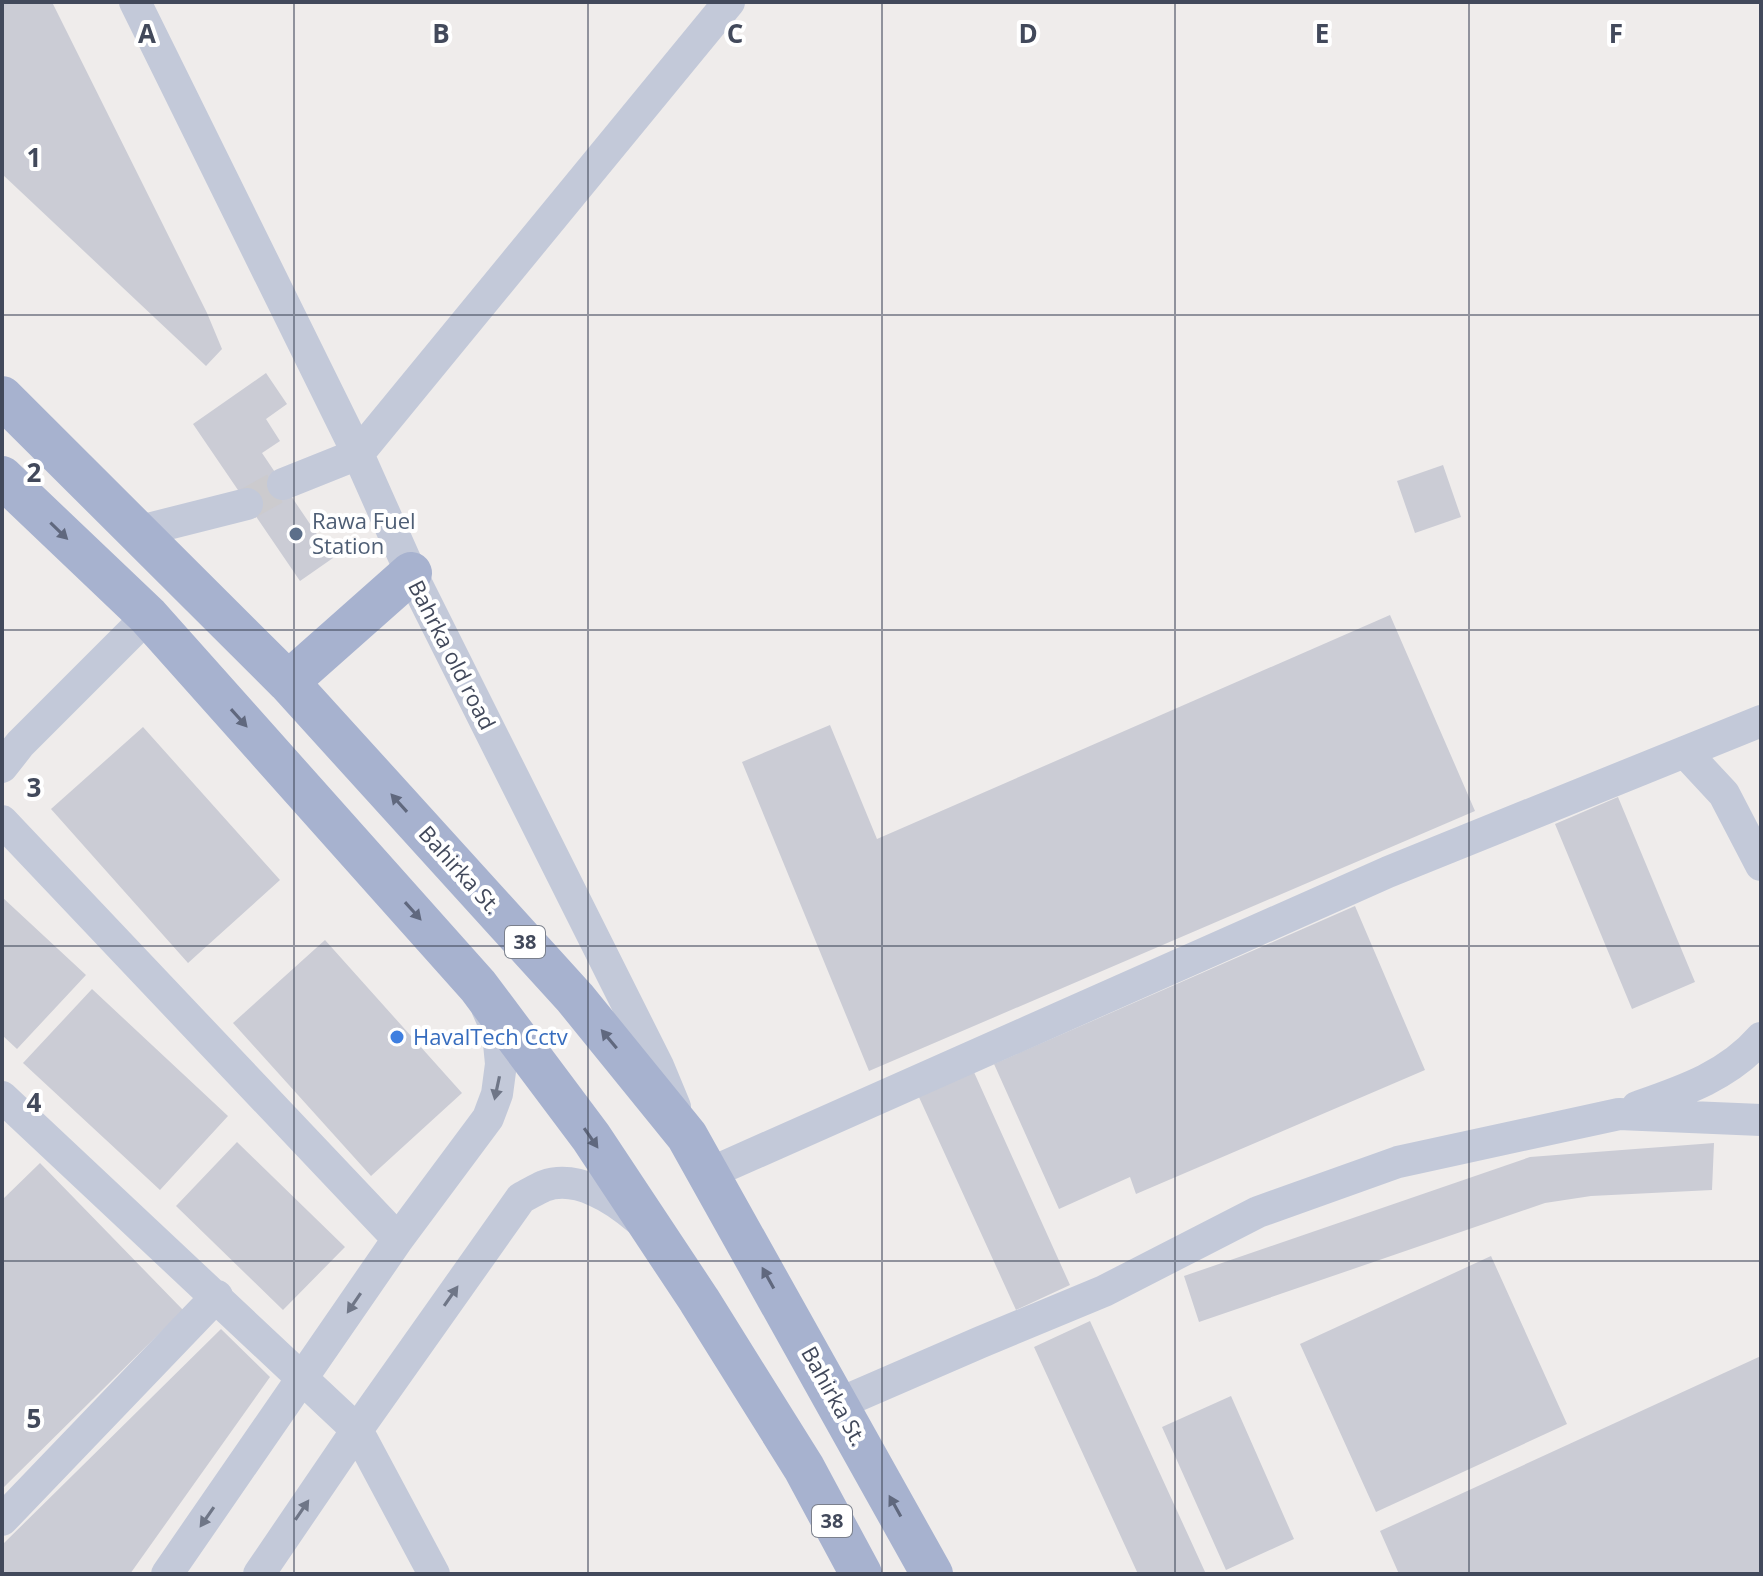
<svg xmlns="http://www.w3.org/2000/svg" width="1763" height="1576" font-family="'Open Sans',sans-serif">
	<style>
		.building { fill: #cbccd5 }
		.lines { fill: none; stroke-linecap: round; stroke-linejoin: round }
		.minor-tunnel { stroke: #cccbce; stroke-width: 32; stroke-dasharray: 32 16; stroke-linecap: butt }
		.minor { stroke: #c3c9d9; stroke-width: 32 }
		.major { stroke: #a7b2cf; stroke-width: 42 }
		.oneway { fill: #60687e }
		.oneway2 { fill: #6f7687 }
		.grid { fill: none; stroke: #42495b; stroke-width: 2; stroke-opacity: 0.55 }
		.service-dot { fill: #5c6f8a; stroke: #fff; stroke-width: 3 }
		.shop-dot { fill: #3f7fe0; stroke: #fff; stroke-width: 3 }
		.labels { text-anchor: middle; stroke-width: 8; stroke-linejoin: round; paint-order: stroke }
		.shield { fill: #fff; stroke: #7b808c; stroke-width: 2 }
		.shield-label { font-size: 20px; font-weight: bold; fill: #42495b }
		.service-label { font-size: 22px; fill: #4e5e75; stroke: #fff; text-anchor: start }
		.street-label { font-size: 22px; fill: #42495b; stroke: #fff }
		.shop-label { font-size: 22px; fill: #366cbe; stroke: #fff; text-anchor: start }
		.grid-label { font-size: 26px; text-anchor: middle; font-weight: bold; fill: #42495b; stroke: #fff; stroke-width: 8; stroke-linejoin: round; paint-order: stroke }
	</style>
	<rect width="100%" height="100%" fill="#efeceb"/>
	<path class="building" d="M2,2H52L207,313L222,349L206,366L2,174Z
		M266,373L287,404L266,419L280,441L262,453L333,558L300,581L193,424Z
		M1443,465L1461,517L1415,533L1397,481Z
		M1390,615L1475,811L869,1071L742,762L830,725L877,839Z
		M143,727L280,880L188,963L51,809Z
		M1618,797L1695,982L1632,1009L1555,824Z
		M2,897L86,975L17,1049L2,1035Z
		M1355,906L1425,1070L1136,1194L1130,1177L1059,1209L994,1064Z
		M325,940L462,1093L371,1176L233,1023Z
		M92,989L228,1116L160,1190L23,1063Z
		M973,1070L1070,1285L1016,1310L918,1095Z
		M237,1142L345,1247L283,1310L176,1206Z
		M1714,1143L1712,1190L1591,1196L1545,1203L1199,1322L1184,1276L1530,1157Z
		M40,1163L183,1310L2,1489V1200Z
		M1491,1256L1567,1424L1376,1512L1300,1344Z
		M1090,1321L1206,1574H1138L1034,1347Z
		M221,1329L270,1377L130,1574H2V1545Z
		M1761,1356V1574H1399L1380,1531Z
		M1231,1396L1294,1539L1226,1570L1162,1427Z"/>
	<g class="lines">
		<path class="minor-tunnel" d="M247,504L283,484"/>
		<path class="minor" d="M135,2L358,454L411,573L658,1066L675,1107
			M283,484L358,454L729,2
			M136,532L247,504
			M1685,752L1724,794L1761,865
			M2,767L20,744L148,616
			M2,821L398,1239
			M2,1097L357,1430L434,1574
			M1637,1107C1683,1091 1728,1076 1761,1038
			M710,1173L1388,872L1761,721
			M838,1404L981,1342L1104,1291L1258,1212L1398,1162L1619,1114L1761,1120
			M2,1520L217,1296
			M167,1574L398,1239L488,1118L497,1094L501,1064L498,1033L487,1008
			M259,1574L357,1430L521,1198C529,1194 537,1189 544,1186C577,1174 615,1199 638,1219"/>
		<path class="major" d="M2,397L288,682L575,998L687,1136L932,1574
			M2,477L148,616L478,986L591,1137L699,1300L804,1468L861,1574
			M288,682L411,573"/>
	</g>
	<defs><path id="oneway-solid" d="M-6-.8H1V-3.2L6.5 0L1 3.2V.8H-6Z" transform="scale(2)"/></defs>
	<g class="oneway">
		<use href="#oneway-solid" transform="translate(59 531) rotate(44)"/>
		<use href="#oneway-solid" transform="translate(239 718) rotate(48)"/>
		<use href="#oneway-solid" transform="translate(399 803) rotate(-132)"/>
		<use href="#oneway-solid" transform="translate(413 911) rotate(48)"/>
		<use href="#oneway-solid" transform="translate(609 1039) rotate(-130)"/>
		<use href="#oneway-solid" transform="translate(591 1138) rotate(55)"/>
		<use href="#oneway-solid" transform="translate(768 1278) rotate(-119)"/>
		<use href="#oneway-solid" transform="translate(895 1506) rotate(-119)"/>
	</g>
	<g class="oneway2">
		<use href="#oneway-solid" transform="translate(497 1088) rotate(102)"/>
		<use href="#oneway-solid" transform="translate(451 1296) rotate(-55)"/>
		<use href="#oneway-solid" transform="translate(354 1303) rotate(124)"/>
		<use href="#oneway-solid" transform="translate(302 1510) rotate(-56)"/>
		<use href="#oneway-solid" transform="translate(207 1517) rotate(125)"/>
	</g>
	<path class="grid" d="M294,2V1574M588,2V1574M882,2V1574M1175,2V1574M1469,2V1574M2,315H1761M2,630H1761M2,946H1761M2,1261H1761"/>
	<circle class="service-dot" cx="296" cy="534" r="8"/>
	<circle class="shop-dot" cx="397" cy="1037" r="8"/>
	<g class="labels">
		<g class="shield">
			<rect x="505" y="926" width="40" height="32" rx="6"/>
			<rect x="812" y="1505" width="40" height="32" rx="6"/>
		</g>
		<g class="shield-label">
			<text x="525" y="949">38</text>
			<text x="832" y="1528">38</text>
		</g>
		<g class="service-label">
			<text x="312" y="529">Rawa Fuel<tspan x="312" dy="25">Station</tspan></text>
		</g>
		<g class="street-label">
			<text transform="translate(452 655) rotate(63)" y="8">Bahrka old road</text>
			<text transform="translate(460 870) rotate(48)" y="8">Bahirka St.</text>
			<text transform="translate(834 1396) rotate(61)" y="8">Bahirka St.</text>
		</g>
		<g class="shop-label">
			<text x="413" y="1045">HavalTech Cctv</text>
		</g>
	</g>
	<g class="grid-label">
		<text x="147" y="43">A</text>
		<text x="441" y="43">B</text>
		<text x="735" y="43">C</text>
		<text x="1028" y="43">D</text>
		<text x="1322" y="43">E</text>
		<text x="1616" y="43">F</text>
		<text x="34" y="167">1</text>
		<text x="34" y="482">2</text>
		<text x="34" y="797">3</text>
		<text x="34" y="1112">4</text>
		<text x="34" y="1428">5</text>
	</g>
	<rect width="1763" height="1576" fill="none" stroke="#42495b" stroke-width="8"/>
</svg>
